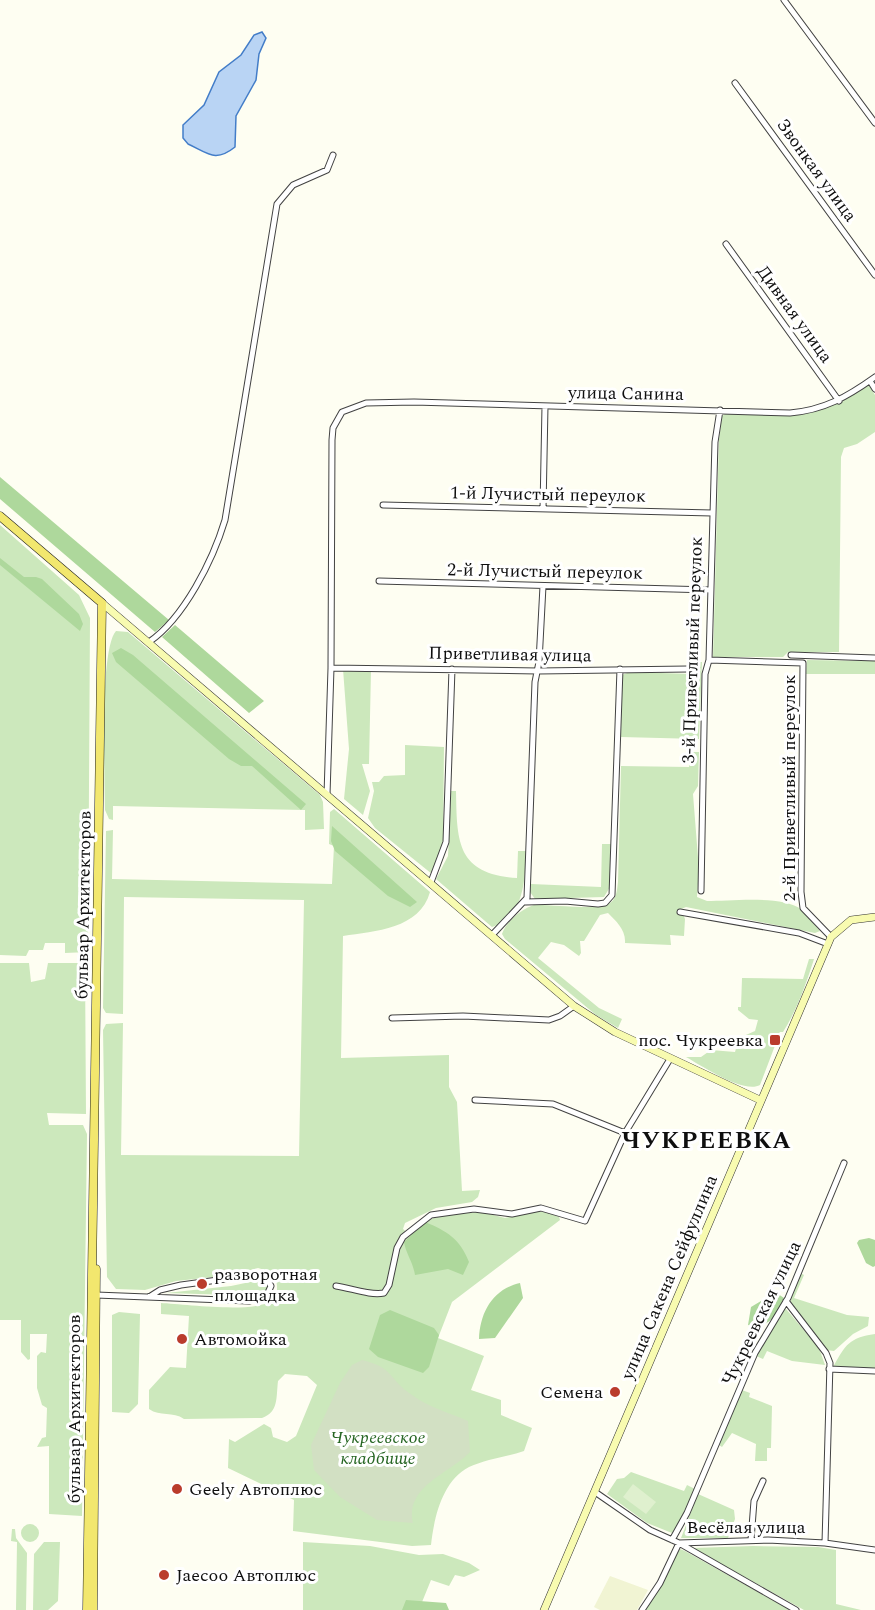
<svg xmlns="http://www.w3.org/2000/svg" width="875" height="1610" font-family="Spectral,serif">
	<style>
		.farmland { fill: #f1f4d3 }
		.green { fill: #cce8bc }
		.forest { fill: #aed89c }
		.cemetery { fill: #d2e0c3 }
		.pitch { fill: #dff0ce }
		.water { fill: #b9d4f4; stroke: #437dc8; stroke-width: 1.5 }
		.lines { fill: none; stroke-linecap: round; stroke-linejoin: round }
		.street-casing { stroke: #424242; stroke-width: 7 }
		.secondary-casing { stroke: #313131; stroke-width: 8 }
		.primary-casing { stroke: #202020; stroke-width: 9 }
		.street { stroke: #fff; stroke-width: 5 }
		.secondary { stroke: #f8fbb0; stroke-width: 7 }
		.primary { stroke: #f2e76e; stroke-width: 8 }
		.poi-dot { fill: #ba3c2c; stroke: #fff; stroke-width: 2 }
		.labels { text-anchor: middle; stroke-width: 6; stroke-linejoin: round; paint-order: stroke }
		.street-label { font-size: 18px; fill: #0f0f0f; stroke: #fff }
		.poi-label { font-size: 18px; fill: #0f0f0f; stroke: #fff; text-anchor: start }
		.park-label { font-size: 18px; font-style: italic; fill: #256522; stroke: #fff }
		.district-label { font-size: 24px; font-weight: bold; letter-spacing: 1.5px; fill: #0f0f0f; stroke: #fff }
	</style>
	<rect width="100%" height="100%" fill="#fefef2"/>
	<path class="farmland" d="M610,1576L648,1590L637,1610H600L594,1607Z"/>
	<path class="green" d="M868,384L875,395V432L857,444L844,448L841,457L839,652H788L783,657H713L719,439L722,416L727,413L801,415L841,402Z
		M0,525L79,595L90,618L88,952L65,953V943H45L43,950H29L26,956L0,955Z
		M116,631L128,632L320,795L323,802L324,829L305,830V810L113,806V820L109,819L105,810C105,778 99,650 116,631Z
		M807,660L875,661V674H806Z
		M692,662H702L699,739L621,737L622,675L630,672L692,674Z
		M343,669L371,670L369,764H362L370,791L363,815L344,799L349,749Z
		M405,745L444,747L443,844L432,874L375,828L368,818L374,791L372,782H379L384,776L405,775Z
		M690,752H699L698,786L693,794L699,870L697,897L707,901C731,901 782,895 801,909C808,915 814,924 820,931L815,933L686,907L681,909L685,919L684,936L670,935L671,945L625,943C626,930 616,921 608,913L600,915L584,941H580L581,953L579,956L564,945L551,942L538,958L599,1008L622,1019L618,1028L596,1015L505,939L502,934C506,921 522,909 534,905C550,904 599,911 610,903C617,898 617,889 618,882L621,766L689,767Z
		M451,791H456C457,841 456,874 517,878L518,851H526C525,879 525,916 492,927L436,879L448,856Z
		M334,809L430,892C420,929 375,931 343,936L341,1058L449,1055V1087L457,1102L462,1191L480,1190L478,1197L472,1202L436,1208L405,1223L403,1229L409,1234L430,1219L445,1215L482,1212L505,1218L527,1212H546L559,1217L560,1220L452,1302L438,1338L484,1356L471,1390L501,1400V1415L532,1428L524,1451C506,1457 486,1459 469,1467C442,1481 434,1518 431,1545L412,1546L293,1531L294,1500L228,1468L229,1439L235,1442L264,1424L271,1428L273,1437L287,1442L296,1436L317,1385L307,1376L285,1374L278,1381C276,1397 279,1412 262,1418L184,1419C173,1411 160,1417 149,1409V1390L170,1367L186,1368L189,1316L161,1314V1303C184,1304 257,1314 272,1300C279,1295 277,1286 276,1278L268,1271L258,1268L233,1275L176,1281L145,1290L116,1289L107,1277L103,1030L106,1024L123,1023L121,1155L299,1156L304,900L124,897L123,1014L106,1013L103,1008L106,831L113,830L112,879L332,884L334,846L329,844L330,812Z
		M602,844H612L610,887L604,897L535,899L530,892L531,884L601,887Z
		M809,959H814C806,984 797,1010 783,1032H780L773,1041L776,1043L760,1085C744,1094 702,1066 686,1057H701L711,1050L735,1052L739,1038L755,1031L758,1020L749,1019L738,1010V1007H741L742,978L803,979Z
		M0,963H29L31,982L45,979L48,963H85L86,1114L47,1113L49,1125H83L87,1134L82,1516L49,1514V1446L37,1447L42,1438L46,1437L47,1408L42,1405L37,1388V1356L41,1352L46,1353L47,1334H30V1359L28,1360L21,1352V1320H0Z
		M800,1273L804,1275L794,1298L847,1315L869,1317L868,1326L853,1334L834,1351L826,1350L794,1310L790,1299Z
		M264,1279L268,1290L261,1296L166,1293L231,1286Z
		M786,1309L819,1348L825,1365L792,1361L767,1351L763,1359L756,1356L783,1310Z
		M119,1312L140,1314L138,1404L129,1413L112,1412V1315Z
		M875,1334V1374L835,1372L833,1367C846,1344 849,1338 875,1334Z
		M742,1390L750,1393L749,1397L772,1406L771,1448H767V1461H755L756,1444L732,1433L722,1447L719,1445Z
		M631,1472L684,1491L687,1485L695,1489L684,1517L672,1533L647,1523L607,1494L617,1479L624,1478Z
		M698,1494L734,1510L735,1519L728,1538H681Z
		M21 1533a9 9 0 1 1 18 0a9 9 0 1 1-18 0Z
		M12,1529H15L16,1538L27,1553L26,1610H16L17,1542L11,1541Z
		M44,1542H60L58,1601L48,1610H33L34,1554Z
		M303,1542L370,1546L419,1555L443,1554L469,1563L480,1570L464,1577L455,1575L449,1586L431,1580L420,1607L428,1610H303Z
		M753,1546L818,1547L836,1550V1604L861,1610H804L693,1548Z
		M680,1549L685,1551L790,1610H645Z"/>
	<path class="forest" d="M0,477L169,620L155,632L0,499Z
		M0,558L24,577H36L42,579L79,614L83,624L80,631L0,565Z
		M175,625L264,701L249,713L162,637Z
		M121,648L133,655L306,804L301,810L252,766H241L229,759L116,662L112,653Z
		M332,826L417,902L410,907L388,896L335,851L331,841Z
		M425,1222C447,1231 460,1239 469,1262L463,1275L448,1269L415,1275C413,1262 406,1254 404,1242Z
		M869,1238L875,1240V1266L873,1267L866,1263L857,1243L859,1240Z
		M520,1283L523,1298L495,1338L479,1339C480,1312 493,1289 520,1283Z
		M778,1294L784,1298C777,1315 768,1330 748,1325L751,1307L761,1301L768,1303Z
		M390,1310L434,1328L439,1335L429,1367L423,1373L378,1357L369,1349L380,1315Z
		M406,1600L446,1603L449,1610H402Z"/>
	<path class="cemetery" d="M362,1360C395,1368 388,1379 412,1395C428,1407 450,1413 468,1421L470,1452C449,1474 405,1486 413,1523L377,1520L340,1497L314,1470L311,1445L340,1383L352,1365Z"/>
	<path class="pitch" d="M633,1484L656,1502L646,1514L623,1497Z"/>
	<path class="water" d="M262,32L266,38L259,54L256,80L236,116L235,147C215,163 208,153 188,144L183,138V125L204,105L219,72L241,55L254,35Z"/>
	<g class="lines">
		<g class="street-casing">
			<path id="street" d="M784,0L875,123
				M735,83L875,275
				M726,244L839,401
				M870,381L875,389
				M383,505L712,513
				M543,509L545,406
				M379,581L710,590
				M149,642C184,618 213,560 225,520L277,204L293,185L327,170L333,155
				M791,655L875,658
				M709,660L803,663L801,892L803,908L831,937
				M331,668L538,671L688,669
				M327,795L331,668L332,440L333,428L342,412L366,403L414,402L790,413C824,410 847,397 875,377
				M431,882L446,842L452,669
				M701,891L705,674L709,660L715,442L720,410
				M525,902L565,901L598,904L605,903L612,895L620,669
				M680,912L799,933L828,944
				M492,935L527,898L535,682L539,662L543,586
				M392,1018L463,1016L549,1020L560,1016L574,1006
				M475,1100L553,1104L625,1133
				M336,1286C351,1288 370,1296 384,1293L389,1285L397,1248L403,1237L431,1215L474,1209L512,1214L541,1208L585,1221L625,1133L670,1059
				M96,1295L249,1301L266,1297L271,1286L266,1277L255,1275L181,1285L160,1290L149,1297
				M786,1301L826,1353L830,1363L825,1543
				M829,1369L875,1371
				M595,1492L650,1530L679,1543L768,1540L825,1543L875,1550
				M672,1540L687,1513L755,1353L788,1298L844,1163
				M751,1540L754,1501L763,1481
				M642,1610L660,1583L679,1543L796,1610"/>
		</g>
		<g class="secondary-casing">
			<path id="secondary" d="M102,603L574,1006L615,1032L760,1100
				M544,1610L831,937L851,920L875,917"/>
		</g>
		<g class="primary-casing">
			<path id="primary" d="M0,516L102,603L87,1610
				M93,1610L96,1269"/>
		</g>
		<use href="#street" class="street"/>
		<use href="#secondary" class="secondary"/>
		<use href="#primary" class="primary"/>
	</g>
	<g class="poi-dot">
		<rect x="769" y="1034" width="12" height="12" rx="3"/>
		<circle cx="202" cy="1284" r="6"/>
		<circle cx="182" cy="1339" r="6"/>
		<circle cx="615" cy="1392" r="6"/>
		<circle cx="177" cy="1489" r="6"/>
		<circle cx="164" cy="1575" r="6"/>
	</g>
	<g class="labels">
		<g class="street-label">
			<text transform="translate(817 170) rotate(54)" y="6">Звонкая улица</text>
			<text transform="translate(795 314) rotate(54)" y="6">Дивная улица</text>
			<text transform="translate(626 393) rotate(1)" y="6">улица Санина</text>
			<text transform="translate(548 494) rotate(1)" y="6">1-й Лучистый переулок</text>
			<text transform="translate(545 571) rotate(1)" y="6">2-й Лучистый переулок</text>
			<text transform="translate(692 650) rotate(-88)" y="6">3-й Приветливый переулок</text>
			<text transform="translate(510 654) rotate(1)" y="6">Приветливая улица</text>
			<text transform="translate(789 788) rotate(-90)" y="6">2-й Приветливый переулок</text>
			<text transform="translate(83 905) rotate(-89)" y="6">бульвар Архитекторов</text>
			<text transform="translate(669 1277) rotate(-67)" y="6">улица Сакена Сейфуллина</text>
			<text transform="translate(761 1313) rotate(-64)" y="6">Чукреевская улица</text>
			<text transform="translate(74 1409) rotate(-90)" y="6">бульвар Архитекторов</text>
			<text x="746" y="1533">Весёлая улица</text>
		</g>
		<g class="poi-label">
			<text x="763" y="1046" text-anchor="end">пос. Чукреевка</text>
			<text x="214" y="1280">разворотная<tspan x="214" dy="21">площадка</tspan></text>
			<text x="194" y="1345">Автомойка</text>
			<text x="603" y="1398" text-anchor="end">Семена</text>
			<text x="189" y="1495">Geely Автоплюс</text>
			<text x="176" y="1581">Jaecoo Автоплюс</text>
		</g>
		<g class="park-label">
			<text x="378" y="1443">Чукреевское<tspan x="378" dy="21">кладбище</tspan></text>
		</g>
		<g class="district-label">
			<text x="707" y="1148">ЧУКРЕЕВКА</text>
		</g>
	</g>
</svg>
